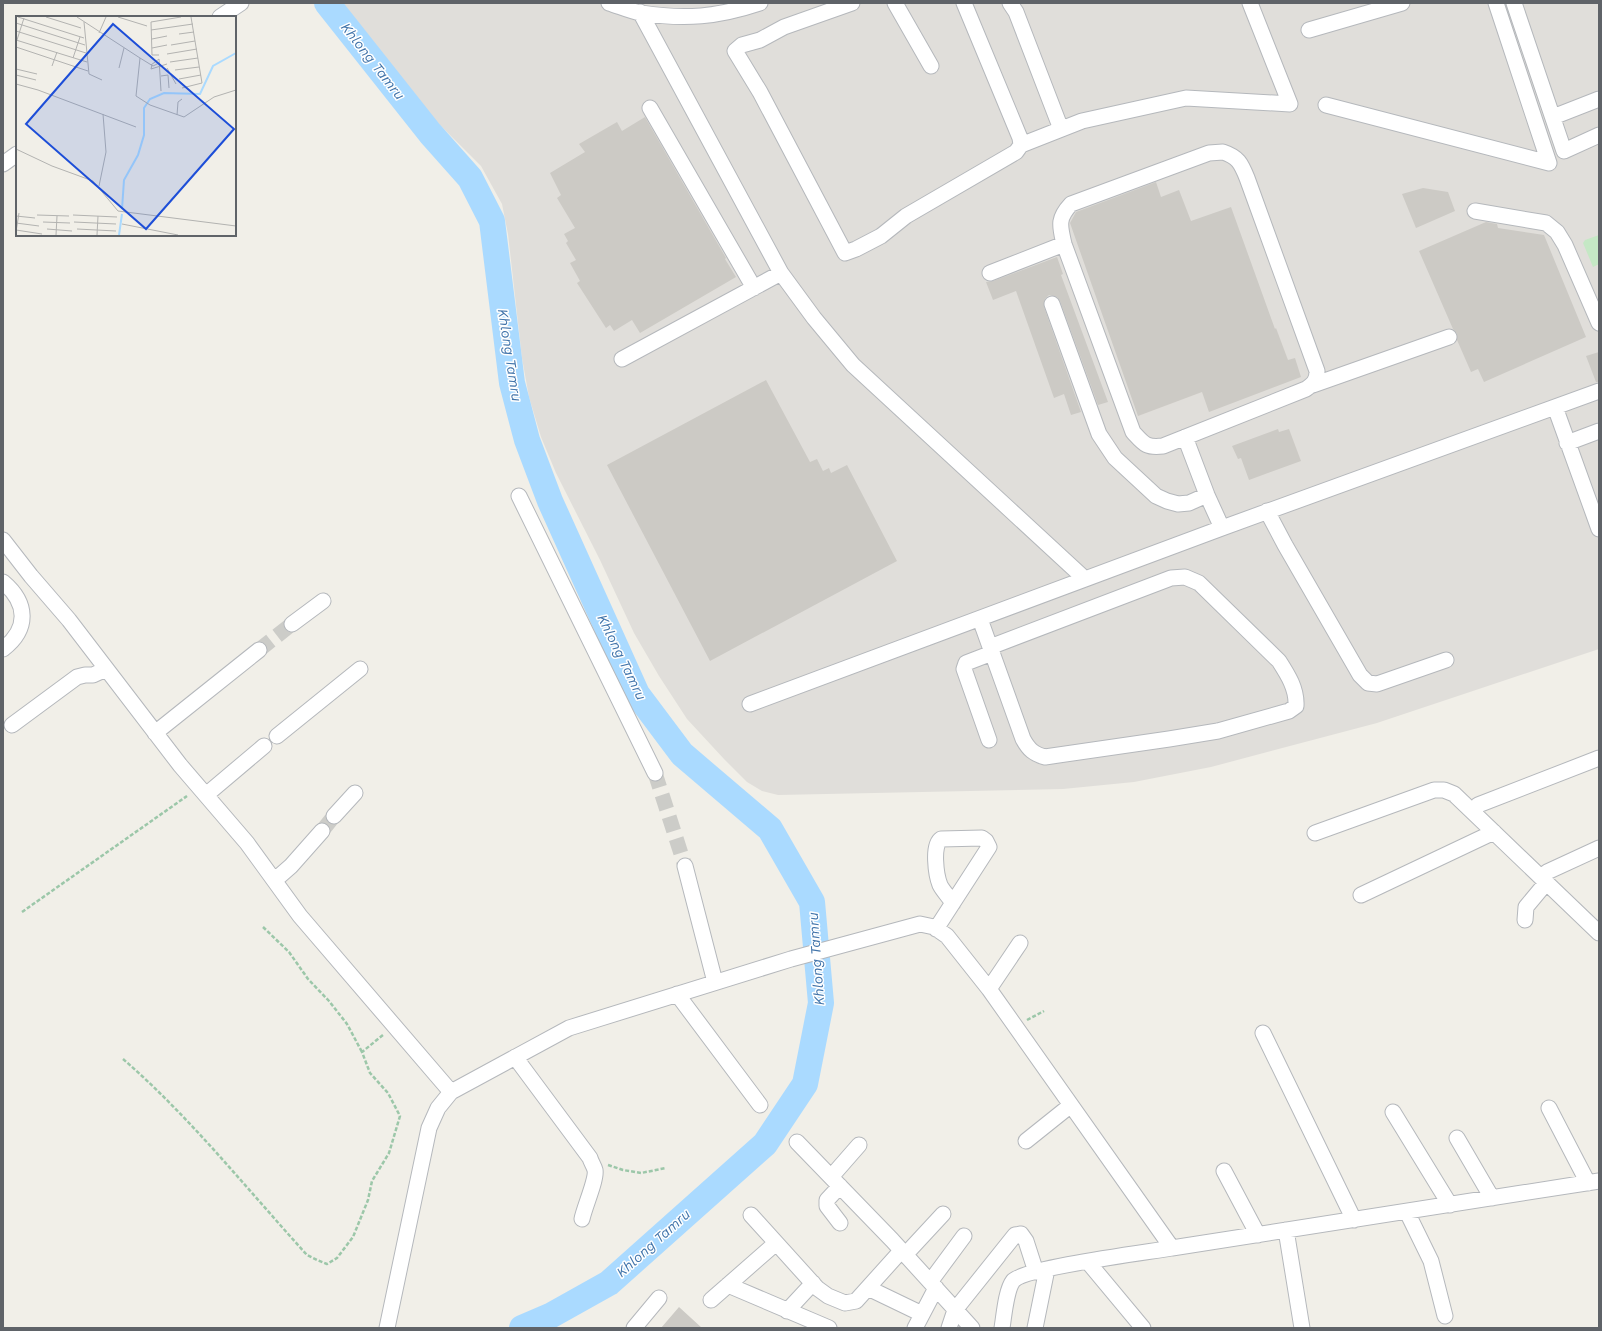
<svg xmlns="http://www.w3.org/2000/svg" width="1602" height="1331" font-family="'Work Sans',sans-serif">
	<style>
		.industrial { fill: #e0deda }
		.green { fill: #c5e8c5 }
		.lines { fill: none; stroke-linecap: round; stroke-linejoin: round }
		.river { stroke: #aadaff; stroke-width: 26 }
		.building { fill: #cccac5 }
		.minor-tunnel { stroke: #ccccc8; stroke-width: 15; stroke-dasharray: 15 8; stroke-linecap: butt }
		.minor-casing { stroke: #b5b8bc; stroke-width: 17 }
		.path { stroke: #9cc7a9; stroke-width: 2.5; stroke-dasharray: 4 2; stroke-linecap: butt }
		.minor { stroke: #fff; stroke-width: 15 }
		.labels { text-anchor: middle; stroke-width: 3; stroke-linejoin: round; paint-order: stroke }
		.water-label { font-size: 14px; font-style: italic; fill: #4174aa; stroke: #fff }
		.inset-river { fill: none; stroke: #aadaff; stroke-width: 2 }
		.inset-road { fill: none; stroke: #b3b3b1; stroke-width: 1 }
		.view { fill: #1d4ed8; fill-opacity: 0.15; stroke: #1d4ed8; stroke-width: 2 }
		.inset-edge { fill: none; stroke: #5f6368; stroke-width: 2 }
	</style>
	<rect width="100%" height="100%" fill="#f1efe8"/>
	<path class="industrial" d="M337,3H1599V649L1377,723L1211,767L1134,782L1063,789L778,795L762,791L747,782L724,759L687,719L659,676L634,633L600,560L556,473L541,437L529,397L522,358L508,234L502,204L481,166L415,100Z"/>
	<path class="green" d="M1599,235V264L1593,267L1583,243L1585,240Z"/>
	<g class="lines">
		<path class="river" d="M327,3L430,133L470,178L492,221L512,383L527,440L550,501L637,694L682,754L770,829L812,902L821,1003L805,1084L765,1144L609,1283L550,1316L522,1328"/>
	</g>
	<path class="building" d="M645,117L726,258L725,259L736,277L640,333L632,320L614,331L610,325L606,328L577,283L580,281L570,263L576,260L566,243L568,241L564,234L575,228L557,198L561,195L550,173L585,152L579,144L617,122L622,131Z
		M1156,182L1161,197L1179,190L1191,221L1231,207L1275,329L1276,328L1288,360L1295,358L1301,377L1209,412L1202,392L1138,416L1070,223L1076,212Z
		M1423,188L1448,192L1455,211L1416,228L1402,194Z
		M1486,222L1497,224L1498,228L1544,235L1586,337L1484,382L1478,369L1471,372L1457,340V334L1453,329L1419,251Z
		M1057,257L1063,274L1061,275L1108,402L1098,405L1060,301L1057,297L1049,295L1045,299L1044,307L1081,412L1071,415L1064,394L1054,398L1016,291L993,300L986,282L993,281Z
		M1599,352V382H1596L1586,356Z
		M766,380L810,462L817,459L823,471L829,468L831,473L847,465L897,561L710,661L607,465Z
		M1278,429L1279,432L1289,429L1301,461L1249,480L1241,458L1238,459L1232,446Z
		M679,1307L702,1328H661Z"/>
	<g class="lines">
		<path class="minor-tunnel" d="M259,650L292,624
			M655,773L685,866
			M322,831L334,816"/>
		<g class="minor-casing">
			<path id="minor" d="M609,3C619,6 630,11 641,13C685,20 718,17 760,3
				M852,3L784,27L760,40L742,45L735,51L760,92L845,253L856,249L881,236L906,216L1016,152L1021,145L1020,138L964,3
				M895,3L931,66
				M1010,3L1016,12L1061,129
				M1514,3L1564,151L1599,135
				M640,12L781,273L814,318L853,365L1085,579
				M220,17L241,3
				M1309,30L1402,3
				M1326,105L1549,163L1496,3
				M650,108L754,288
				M1553,117L1599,99
				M1021,145L1082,121L1186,98L1290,104L1250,3
				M1223,152C1238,157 1241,163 1247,178L1317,371C1317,381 1313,384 1306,389L1163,446C1146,448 1144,444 1133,432L1064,244C1060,226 1057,219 1071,204L1209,153Z
				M3,164L17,154
				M1475,211L1546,223L1557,232L1565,245L1599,323
				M990,273L1064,244
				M1052,304L1099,434L1115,458L1156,496L1167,501L1178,504L1189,503L1207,495
				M622,359L781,273
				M1313,385L1449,337
				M1555,407L1599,529
				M1185,437L1207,495L1222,528
				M1567,443L1599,431
				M519,496L655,773
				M1267,511L1285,545L1360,675L1368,683L1377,684L1446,660
				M3,540L31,576L69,620L180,765L247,843L300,916L451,1092
				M3,582C28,603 29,629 3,649
				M980,619L1023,739C1029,750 1034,754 1045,757L1169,739L1218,731L1289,711L1296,706C1297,689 1288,675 1279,661L1199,583L1185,577L1171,578L990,647
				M292,624L323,601
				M750,704L1222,528L1599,391
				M12,725L77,677L85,675H93L106,669
				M155,733L259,650
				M277,736L360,669
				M989,740L964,669L966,663L992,653
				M206,795L264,746
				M1478,805L1599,758
				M334,816L355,793
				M1315,833L1434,790H1444L1454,794L1599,933
				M685,866L715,982
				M1547,872L1599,848
				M275,880L291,866L322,831
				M1361,895L1494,832
				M1525,920L1526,907L1546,883
				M936,929L989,847L986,841L982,838L941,839C932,845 936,875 940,885C943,891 949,897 953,903
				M989,989L1020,943
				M677,994L760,1105
				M1263,1033L1354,1220
				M515,1057L590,1158C591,1162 594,1166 595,1170C597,1179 584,1208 582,1219
				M1549,1108L1588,1183
				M1393,1112L1450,1205
				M1457,1138L1492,1198
				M1026,1141L1071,1105
				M797,1142L892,1240L972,1328
				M1224,1171L1258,1235
				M831,1177L859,1145
				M840,1186L827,1200V1206L840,1223
				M1407,1212L1431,1261L1445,1316
				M751,1215L817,1288L828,1296L845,1303L856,1301L901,1251
				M1286,1230L1302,1328
				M905,1255L943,1214
				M1088,1262L1143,1328
				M930,1282L964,1236
				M728,1285L829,1328
				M868,1288L922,1314
				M711,1300L776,1243
				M787,1311L813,1283
				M387,1328L429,1128L438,1108L451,1092L569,1028L791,959L920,924L934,927L947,936L989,989L1172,1248L1599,1181
				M634,1328L659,1298
				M915,1328L936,1288
				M949,1328L955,1310L1015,1235L1021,1234L1026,1241L1036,1272
				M1002,1328C1004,1316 1006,1290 1013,1281C1023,1268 1149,1252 1172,1248
				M1035,1328L1047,1269"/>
		</g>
		<path class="path" d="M22,912L187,796
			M263,927L289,952L308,979L329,1001L347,1024L362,1052
			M1027,1020L1044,1011
			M123,1059C189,1116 247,1189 307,1255L317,1260L327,1264L337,1258L353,1237L368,1200L372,1181L389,1153L400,1116L388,1093L370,1073L362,1052L383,1035
			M608,1165L623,1170L641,1173L666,1168"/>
		<use href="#minor" class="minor"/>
	</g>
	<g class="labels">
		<g class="water-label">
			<text transform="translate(373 61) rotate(52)" y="5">Khlong Tamru</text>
			<text transform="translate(510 355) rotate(81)" y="5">Khlong Tamru</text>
			<text transform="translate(622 657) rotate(64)" y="5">Khlong Tamru</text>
			<text transform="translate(816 959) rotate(-94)" y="5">Khlong Tamru</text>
			<text transform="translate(653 1243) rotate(-42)" y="5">Khlong Tamru</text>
		</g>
	</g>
	<g transform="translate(16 16)">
		<rect width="220" height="220" fill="#f1efe8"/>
		<path class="inset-river" d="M106,193L108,164L122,139L128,119V92L134,83L148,77L184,78L197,50L220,37M103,219L106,198"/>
		<path class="inset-road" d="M2,1L68,22M30,1L65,12M61,1L124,42L120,80L134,89L168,101L198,81L220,74M102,1L131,10M68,6L73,58L86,64M0,7L69,29M135,14L177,8M0,15L70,37M83,17L90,1M163,18L178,16M136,23L151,20M0,24L71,46M0,27L8,2M155,29L179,25M0,31L72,55M136,32L151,29M151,38L181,33M143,39H136L135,6L165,1M57,42L64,21M124,42L137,50L143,47M154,46L182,42M135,49L143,43L145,75M136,49L135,53L151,48M36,50L41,36M103,52L108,32M151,52L160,68M0,53L21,58M159,54L183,51M0,59L20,64M145,60L152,59L153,72M163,63L185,59M0,68L22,74L120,111M166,72L186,67L175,1M161,99L162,86L166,83M0,133L36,150L77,165L102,195L220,210M83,170L90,136L87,98M21,199L53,200M57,199L101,201M0,200L19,202M27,206L54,207M58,206L100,208M0,207L23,210M106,208L162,219M31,213L56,215M61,213L100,215M0,214L26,218M0,216L3,197M40,219L41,200M81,219L82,200"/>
		<path class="view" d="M97,8L218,113L130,213L10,108Z"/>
		<rect width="220" height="220" class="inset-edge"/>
	</g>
	<rect width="1602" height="1331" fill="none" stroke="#5f6368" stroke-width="8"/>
</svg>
